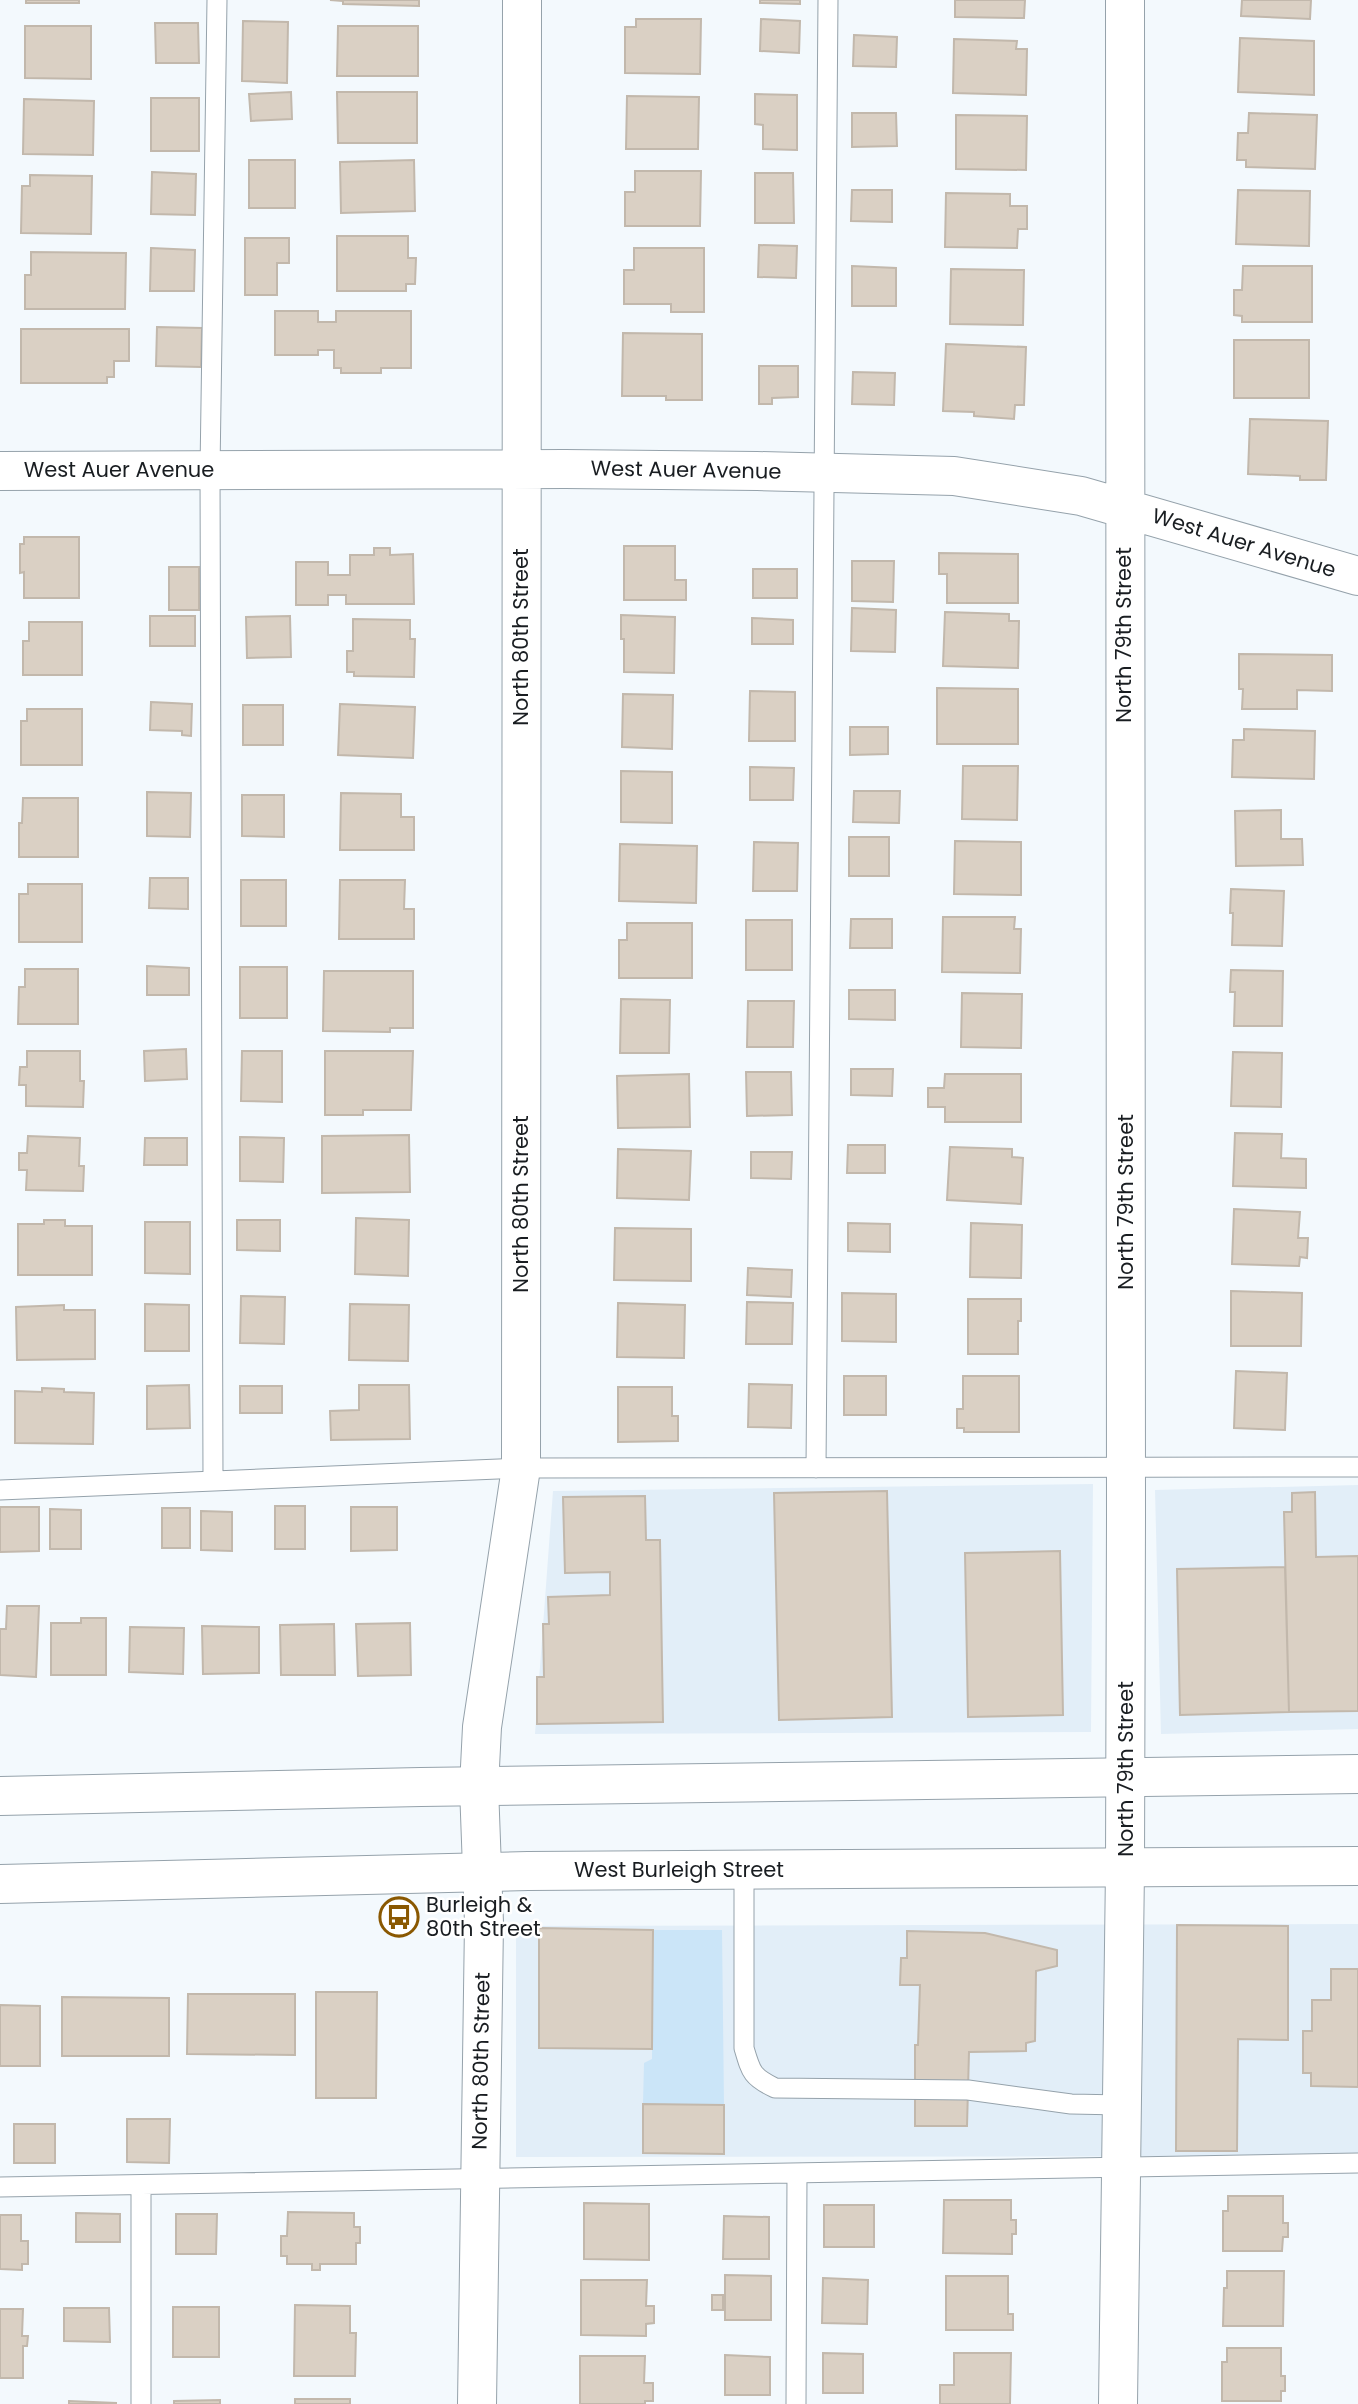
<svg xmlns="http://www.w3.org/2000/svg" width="1358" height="2404" font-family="Poppins,sans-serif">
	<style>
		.built { fill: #e2eef8 }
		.green { fill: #cbe5f8 }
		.building { fill: #dad0c4; stroke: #c2b8ac; stroke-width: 2 }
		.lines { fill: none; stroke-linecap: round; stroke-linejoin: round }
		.service-casing { stroke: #95a2ab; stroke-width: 21 }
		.minor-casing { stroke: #95a2ab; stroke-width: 40 }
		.secondary-casing { stroke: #95a2ab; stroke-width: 40 }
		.service { stroke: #fff; stroke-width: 19 }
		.minor { stroke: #fff; stroke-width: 38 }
		.secondary { stroke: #fff; stroke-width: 38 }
		.labels { text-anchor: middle; stroke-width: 5; stroke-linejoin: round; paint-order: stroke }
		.street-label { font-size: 21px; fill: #191d21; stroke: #fff }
		.poi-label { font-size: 21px; fill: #191d21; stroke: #fff; text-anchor: start }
	</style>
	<rect width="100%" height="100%" fill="#f3f9fd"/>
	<path class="built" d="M1093,1484L1091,1732L535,1734L553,1491Z
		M1358,1485V1729L1161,1734L1155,1490Z
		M1358,1924V2156L516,2157V1926Z"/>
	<path class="green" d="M653,1930H722L724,2105L643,2104L644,2063L652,2059Z"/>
	<path class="building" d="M26,0H79V3H26Z
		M330,0H419V6L343,4V1Z
		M760,0H800V4L760,3Z
		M955,0H1025L1024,18L955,17Z
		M1242,0H1311L1310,19L1241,16Z
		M636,19H701L700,74L625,73V27H636Z
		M761,19L800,21L799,53L760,51Z
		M243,21L288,22L287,83L242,81Z
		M155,23H198L199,63H156Z
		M25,26H91V79L25,78Z
		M338,26H418V76H337Z
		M854,35L897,37L896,67L853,66Z
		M1240,38L1314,41V95L1238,92Z
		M954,39L1017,41L1016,49H1027L1026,95L953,93Z
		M291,92L292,119L251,121L249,94Z
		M337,92H417V143H338Z
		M755,94L797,95V150L763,149V125L755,124Z
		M627,96L699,97L698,149H626Z
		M151,98H199V151H151Z
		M24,99L94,101L93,155L23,154Z
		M852,113H896L897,146L852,147Z
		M1249,113L1317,115L1315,169L1246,167V160H1237L1238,133H1248Z
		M956,115L1027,116L1026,170L956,169Z
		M249,160H295V208H249Z
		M414,160L415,211L341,213L340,162Z
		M635,171H701L700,226H625V192H635Z
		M152,172L196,174L195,215L151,214Z
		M755,173H793L794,223H755Z
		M30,175L92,176L91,234L21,233L22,186H30Z
		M852,190H892V222L851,221Z
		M1238,190L1310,191L1309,246L1236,244Z
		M946,193L1010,194V206H1027V229H1018L1017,248L945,247Z
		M337,236H408V258H416L415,284H406V291H337Z
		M245,238H289V263H277V295H245Z
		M759,245L797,246L796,278L758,277Z
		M151,248L195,250L194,291H150Z
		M634,248H704V312H671V304H624V270H634Z
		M31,252L126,253L125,309H25V275H31Z
		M852,266L896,268V306H852Z
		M1243,266H1312V322H1242V316L1234,315V290H1242Z
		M951,269L1024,270L1023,325L950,324Z
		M275,311H318V322H336V311H411V368H381V373H341V368H334V350H318V355H275Z
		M157,327L202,328L201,367L156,366Z
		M21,329H129V361H114V377H107V383H21Z
		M623,333L702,334V400H666V396H622Z
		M1234,340H1309V398H1234Z
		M946,344L1026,347L1024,405H1015L1014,419L974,416V412L943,411Z
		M759,366H798V397L772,398V404H759Z
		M853,372L895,373L894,405L852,404Z
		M1250,419L1328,421L1326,480H1300V476L1248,474Z
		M24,537H79V598H24V572L20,573V544H24Z
		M624,546H675V580H686V600H624Z
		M374,548H390V555L413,554L414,604H346V595H328V605H296V562H328V575H350V555H374Z
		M939,553L1018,554V603H947V574H939Z
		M852,561H894L893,602L852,601Z
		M169,567H199V610H169Z
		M753,569H797V598H753Z
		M852,608L896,610L895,652L851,651Z
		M945,612L1009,614V621H1019L1018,668L943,666Z
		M621,615L675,617L674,673L624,672V639H621Z
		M150,616H195V646H150Z
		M290,616L291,657L247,658L246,617Z
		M752,618L793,620V644H752Z
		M353,619L410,620V639H415L414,677L354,676V672H347V651H353Z
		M29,622H82V675H23V641H29Z
		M1239,654L1332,655V691L1297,690V709H1242L1243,689H1239Z
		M937,688L1018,689V744H937Z
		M750,691L795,692V741H749Z
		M623,694L673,695L672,749L622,747Z
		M151,702L192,704L191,736L182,735V731L150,730Z
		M340,704L415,707L413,758L338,755Z
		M243,705H283V745H243Z
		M27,709H82V765H21V721H27Z
		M850,727H888V754L850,755Z
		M1244,729L1315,731L1314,779L1232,777L1233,740H1244Z
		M963,766H1018L1017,820L962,819Z
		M750,767L794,768L793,800H750Z
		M621,771L672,772V823L621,822Z
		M854,791H900L899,823L853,822Z
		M147,792L191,793L190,837L147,836Z
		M341,793L401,794V817H414V850H340Z
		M242,795H284V837L242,836Z
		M23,798H78V857H19V823H22Z
		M1281,810V839H1302L1303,865L1236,866L1235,811Z
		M849,837H889V876H849Z
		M955,841L1021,842V895L954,894Z
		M754,842L798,843L797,891H753Z
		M620,844L697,846L696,903L619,901Z
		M150,878H188V909L149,908Z
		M241,880H286V926H241Z
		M340,880H405L404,909H414V939H339Z
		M28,884H82V942H19V894H28Z
		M1231,889L1284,891L1282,946L1232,945L1233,913H1230Z
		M943,917H1015L1014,929H1021L1020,973L942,972Z
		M851,919H892V948H850Z
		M746,920H792V970H746Z
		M627,923H692V978H619V940H627Z
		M147,966L189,968V995H147Z
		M240,967H287V1018H240Z
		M25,969H78V1024H18L19,987H25Z
		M1231,970L1283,971L1282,1026H1234L1235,992H1230Z
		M324,971H413V1028H390V1032L323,1031Z
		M849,990H895V1020L849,1019Z
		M962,993L1022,994L1021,1048L961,1047Z
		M621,999L670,1000L669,1053H620Z
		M748,1001H794L793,1047H747Z
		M186,1049L187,1079L145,1081L144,1051Z
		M27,1051H80V1081H84L83,1107L26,1106V1085H19L20,1067H27Z
		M242,1051H282V1102L241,1101Z
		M325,1051H413L411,1110H363V1115H325Z
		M1233,1052L1282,1053L1281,1107L1231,1106Z
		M851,1069H893L892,1096L851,1095Z
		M746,1072H791L792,1115L747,1116Z
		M689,1074L690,1127L618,1128L617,1076Z
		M945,1074H1021V1122H945V1107H928V1088H944Z
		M1235,1133L1282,1134L1281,1158L1306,1159V1188L1233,1186Z
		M409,1135L410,1192L322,1193V1136Z
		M28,1136L80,1138L79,1166H84L83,1191L26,1190L27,1170H19V1153H27Z
		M240,1137L284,1138L283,1182L240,1181Z
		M145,1138H187V1165H144Z
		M848,1145H885V1173H847Z
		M950,1147L1012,1149V1157L1023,1158L1021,1204L947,1200Z
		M618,1149L691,1151L689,1200L617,1198Z
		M751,1152H792L791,1179L751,1178Z
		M1234,1209L1300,1212L1298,1238H1308L1307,1258L1300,1257L1299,1266L1232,1264Z
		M356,1218L409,1220L408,1276L355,1274Z
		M44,1220H65V1226H92V1275H18V1224H44Z
		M237,1220H280V1251L237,1250Z
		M145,1222H190V1274L145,1273Z
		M848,1223L890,1224V1252L848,1251Z
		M971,1223L1022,1225L1021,1278L970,1277Z
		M615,1228L691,1229V1281L614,1280Z
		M748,1268L792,1270L791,1297L747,1295Z
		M1231,1291L1302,1293L1301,1346H1231Z
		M842,1293L896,1294V1342L842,1341Z
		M241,1296L285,1297L284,1344L240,1343Z
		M968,1299H1021V1321H1018V1354H968Z
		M747,1302L793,1303L792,1344H746Z
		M618,1303L685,1305L684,1358L617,1357Z
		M145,1304L189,1305V1351H145Z
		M350,1304L409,1305L408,1361L349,1360Z
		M64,1305V1310H95V1359L17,1360L16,1307Z
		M1236,1371L1287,1373L1285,1430L1234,1428Z
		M844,1376H886V1415H844Z
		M963,1376H1019V1432H964V1428H957V1409H963Z
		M749,1384L792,1385L791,1428L748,1427Z
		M189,1385L190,1428L147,1429V1386Z
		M359,1385H409L410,1439L331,1440L330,1411L359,1410Z
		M240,1386H282V1413H240Z
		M618,1387H672V1416H678V1441L618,1442Z
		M42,1388L64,1389V1392L94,1393L93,1444L15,1443V1391L42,1392Z
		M887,1491L892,1717L779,1720L774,1493Z
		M1315,1492L1316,1557L1358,1556V1711L1289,1712L1284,1512H1292V1493Z
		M645,1496L646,1540H660L663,1722L537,1724V1677H544L543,1624H549L548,1597L610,1595V1572L565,1573L563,1497Z
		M275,1506H305V1549H275Z
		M0,1507H39V1551L0,1552Z
		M351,1507H397V1550L351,1551Z
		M162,1508H190V1548H162Z
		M50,1509L81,1510V1549H50Z
		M201,1511L232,1512V1551L201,1550Z
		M1060,1551L1063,1715L968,1717L965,1553Z
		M1285,1567L1289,1712L1180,1715L1177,1569Z
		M7,1606H39L36,1677L0,1675V1629H6Z
		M81,1618H106V1675H51V1623H81Z
		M410,1623L411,1675L358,1676L356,1624Z
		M334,1624L335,1675H281L280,1625Z
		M202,1626L259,1627V1673L203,1674Z
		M130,1627L184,1628L183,1674L129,1672Z
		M1177,1925L1288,1926V2040L1238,2039L1237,2151H1176Z
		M539,1928L653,1930L652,2049L539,2048Z
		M907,1931L985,1933L1057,1950V1966L1036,1971L1035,2041L1026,2043V2051L969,2052L967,2126H915V2045H918L920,1985H900L901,1958H907Z
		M1331,1969H1358V2087L1311,2086V2073H1303V2031H1312V2000H1331Z
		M316,1992H377L376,2098H316Z
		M188,1994H295V2055L187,2054Z
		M62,1997L169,1998V2056H62Z
		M0,2005L40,2006V2066H0Z
		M643,2104L724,2105V2154L643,2153Z
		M127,2119H170L169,2163L127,2162Z
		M14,2124H55V2163H14Z
		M1228,2196H1283V2223H1288V2237H1283L1282,2251H1223V2211H1228Z
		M944,2200H1011V2220H1016V2234H1012V2254L943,2253Z
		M584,2203L649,2204V2260L584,2259Z
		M824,2205H874V2247H824Z
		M288,2212L354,2213V2227H360V2243H356V2264H320V2270H312V2264H287V2256H281V2236H287Z
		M76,2213L120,2214V2242H76Z
		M176,2214H217L216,2254H176Z
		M0,2215H21V2241H28V2264H22V2270L0,2269Z
		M724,2216L769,2217V2259H723Z
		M1227,2271H1284L1283,2326H1223L1224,2288H1227Z
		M725,2275L771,2276V2320H725Z
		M946,2276H1008V2314H1013V2330H946Z
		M823,2278L868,2280L867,2324L822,2323Z
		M581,2280H647L646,2306H654V2323L646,2324V2336L581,2335Z
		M712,2295H723V2310H712Z
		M295,2305L350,2306V2333H356L355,2376H294Z
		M173,2307H219V2357H173Z
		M64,2308H109L110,2342L64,2341Z
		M0,2309H23L22,2336H28L27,2346H23V2378H0Z
		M1227,2348H1281V2376H1285V2391H1281V2401H1222V2362H1227Z
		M823,2353L863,2354V2393H823Z
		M954,2353H1011L1010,2404H940V2385H954Z
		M725,2355L770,2357V2395H725Z
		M580,2356H645L644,2383H653V2401H645V2404H580Z
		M295,2399H350V2404H295Z
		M220,2400V2404H174V2401Z
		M69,2401L116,2403V2404H69Z"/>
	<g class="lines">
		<g class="service-casing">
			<path id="service" d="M816,1468L828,0
				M213,1481L210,470L217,0
				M0,1490L521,1468L1358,1467
				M744,1870V2048C751,2072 752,2077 775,2088L968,2090L1071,2104L1121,2105
				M0,2187L1358,2163
				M141,2404V2185
				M796,2404L797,2173"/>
		</g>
		<g class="minor-casing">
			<path id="minor" d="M0,471L565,469L757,471L954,476L1081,496L1358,576
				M477,2404L484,1923L479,1787L482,1727L521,1468L522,0
				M1118,2404L1125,1869L1126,1516L1125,0"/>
		</g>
		<g class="secondary-casing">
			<path id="secondary" d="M0,1796L421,1787L1358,1774
				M0,1884L528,1871L1358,1866"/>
		</g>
		<use href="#service" class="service"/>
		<use href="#minor" class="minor"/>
		<use href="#secondary" class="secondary"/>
	</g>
	<defs>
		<g id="bus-ring" transform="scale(2.0125)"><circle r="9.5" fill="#fff" stroke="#8a5801" stroke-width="1.5"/><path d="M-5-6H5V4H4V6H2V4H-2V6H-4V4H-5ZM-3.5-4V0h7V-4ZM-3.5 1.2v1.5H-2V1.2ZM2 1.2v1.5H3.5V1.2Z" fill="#8a5801"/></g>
	</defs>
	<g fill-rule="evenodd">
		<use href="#bus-ring" x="399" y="1917"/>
	</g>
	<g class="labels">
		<g class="street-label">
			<text x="119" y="477">West Auer Avenue</text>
			<text transform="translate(686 470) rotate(1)" y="7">West Auer Avenue</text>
			<text transform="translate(1244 543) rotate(17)" y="7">West Auer Avenue</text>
			<text transform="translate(1124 635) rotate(-90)" y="7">North 79th Street</text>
			<text transform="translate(521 637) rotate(-90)" y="7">North 80th Street</text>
			<text transform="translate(1126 1202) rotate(-90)" y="7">North 79th Street</text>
			<text transform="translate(521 1204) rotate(-90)" y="7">North 80th Street</text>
			<text transform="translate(1126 1769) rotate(-90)" y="7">North 79th Street</text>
			<text x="679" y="1877">West Burleigh Street</text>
			<text transform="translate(481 2061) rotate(-89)" y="7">North 80th Street</text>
		</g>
		<g class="poi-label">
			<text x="426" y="1912">Burleigh &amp;<tspan x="426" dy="24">80th Street</tspan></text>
		</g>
	</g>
</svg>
